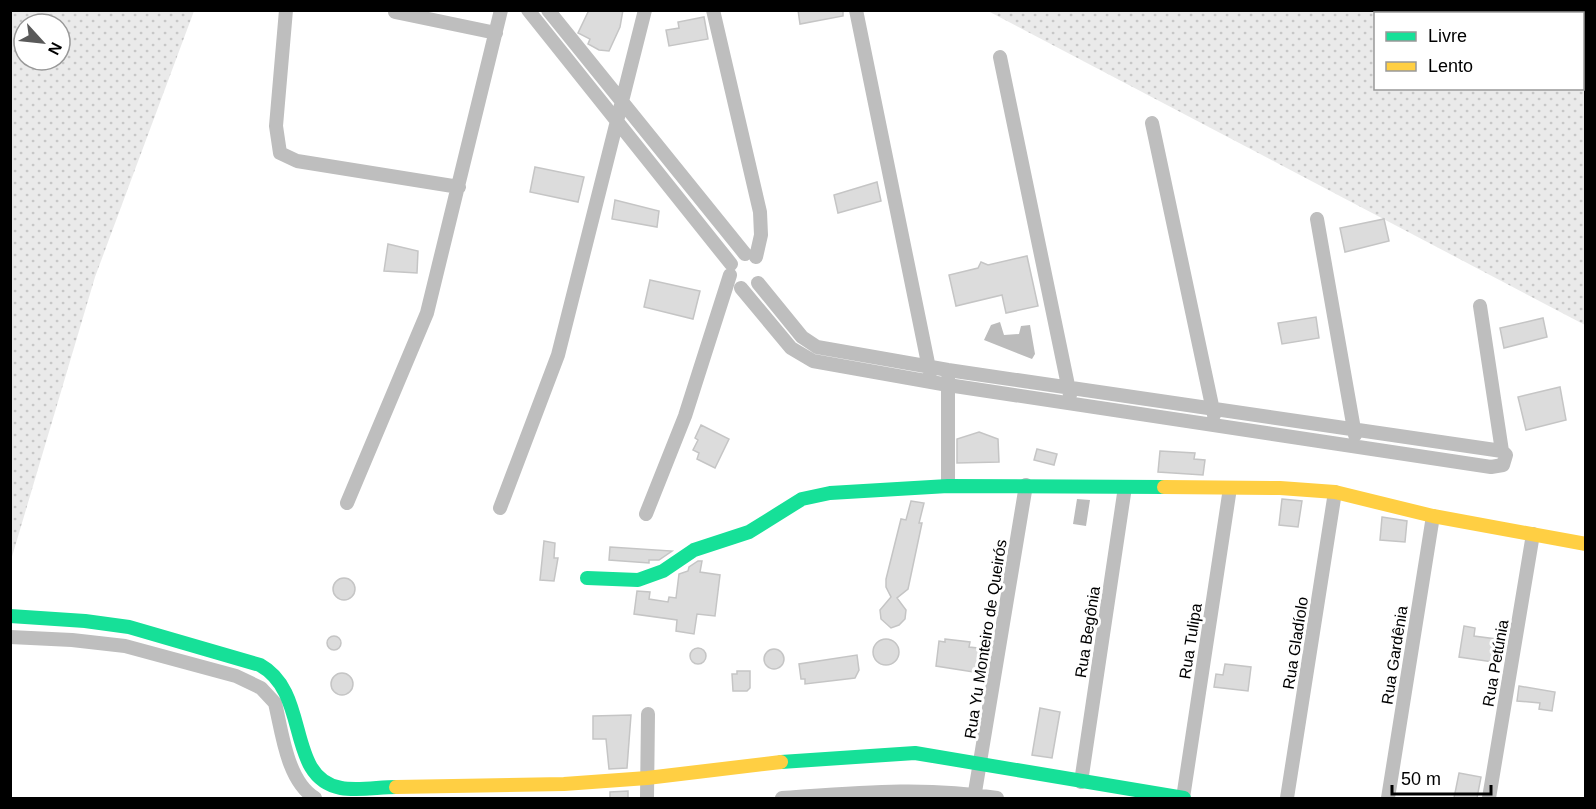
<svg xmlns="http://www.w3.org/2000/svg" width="1596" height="809" font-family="Arial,sans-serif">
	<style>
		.grass { fill: url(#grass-dots); fill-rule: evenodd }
		.water { fill: #bcbcbc }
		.building { fill: #dcdcdc; stroke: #c5c5c5; stroke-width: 1.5 }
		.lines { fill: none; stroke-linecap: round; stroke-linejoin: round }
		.street { stroke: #bebebe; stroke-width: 14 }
		.fast { stroke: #16e098; stroke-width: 14 }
		.slow { stroke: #ffcf43; stroke-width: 14 }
		.labels { text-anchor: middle; stroke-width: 6; stroke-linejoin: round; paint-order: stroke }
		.street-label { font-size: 16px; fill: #000; stroke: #fff }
	</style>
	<defs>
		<pattern id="grass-dots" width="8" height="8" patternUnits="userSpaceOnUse" patternTransform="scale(1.5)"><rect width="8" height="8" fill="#eaeaea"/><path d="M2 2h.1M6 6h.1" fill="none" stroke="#c7c7c7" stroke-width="1.8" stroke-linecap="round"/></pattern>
	</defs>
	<rect width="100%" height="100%" fill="#fff"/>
	<path class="grass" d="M11,10L194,11L95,277L11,560ZM24,24H60V60H24Z
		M988,11H1585V325ZM1376,14H1582V88H1376Z"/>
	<path class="water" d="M1000,322L1004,335L1019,334L1021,326L1030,325L1035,354L1032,359L984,340L991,325Z
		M1077,499L1090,500L1086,526L1073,524Z"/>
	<path class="building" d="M589,10H623L620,27L609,51L599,50L588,44L590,39L578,33Z
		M798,10H843V16L800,24Z
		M704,17L708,39L669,46L666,30L679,28L678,22Z
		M535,167L584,177L578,202L530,192Z
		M877,182L881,201L838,213L834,195Z
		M615,200L659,211L657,227L612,219Z
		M1384,219L1389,241L1345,252L1340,228Z
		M388,244L418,251L417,273L384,271Z
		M1027,256L1038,306L1006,313L1002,295L956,306L949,275L978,268L981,262L988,265Z
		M650,280L700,291L693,319L644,307Z
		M1316,317L1319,338L1282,344L1278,323Z
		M1543,318L1547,337L1504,348L1500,328Z
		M1560,387L1566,420L1526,430L1518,397Z
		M701,425L729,439L715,468L697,459L699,453L693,450L698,440L695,438Z
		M979,432L998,439L999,462L957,463V439Z
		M1037,449L1057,454L1054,465L1034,460Z
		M1160,451L1195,453L1194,459L1205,460L1203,475L1158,472Z
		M1282,499L1302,501L1298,527L1279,525Z
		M911,501L924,503L919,523H922L908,589L897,598L906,610L905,619L899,625L891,628L881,619L880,610L891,597L886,587V579L901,519L906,520Z
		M1382,517L1407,521L1405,542L1380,540Z
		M544,541L555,543L554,558H558L554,581L540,580Z
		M610,547L672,551L659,560H649V563L609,560Z
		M698,561H702L700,572L720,575L715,616L697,614L694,634L676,631L677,620L634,614L637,591L650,592L649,599L668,602L669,597L676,598L679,574L688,571L689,567Z
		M333 589a11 11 0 1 1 22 0a11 11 0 1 1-22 0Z
		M1464,626L1475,628L1474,636L1504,640L1500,663L1459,657Z
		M327 643a7 7 0 1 1 14 0a7 7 0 1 1-14 0Z
		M945,639L970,642L969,647L987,649L986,654L989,655L986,674L936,666L939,641L945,642Z
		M873 652a13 13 0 1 1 26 0a13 13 0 1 1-26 0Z
		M690 656a8 8 0 1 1 16 0a8 8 0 1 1-16 0Z
		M764 659a10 10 0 1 1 20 0a10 10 0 1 1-20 0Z
		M857,655L859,670L855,678L805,684V679H801L799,664Z
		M1225,664L1251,667L1248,691L1214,687L1216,674L1223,675Z
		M737,671H750V688L747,691H733L732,674H737Z
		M331 684a11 11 0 1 1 22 0a11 11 0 1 1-22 0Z
		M1519,686L1555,692L1552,711L1539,709L1540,703L1517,701Z
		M1040,708L1060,712L1052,758L1032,755Z
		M631,715L627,768L609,769L606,739H593V716Z
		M1459,773L1481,777L1477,798H1454Z
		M628,791V798H610V792Z"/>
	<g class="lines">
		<path class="street" d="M286,10L276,126L280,153L297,161L459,187
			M528,10L731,264
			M548,10L745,254
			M713,10L760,212L761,235L756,257
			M856,10L930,373
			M395,12L496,33
			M1000,57L1070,395
			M1152,123L1214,415
			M1317,219L1355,435
			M758,283L802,337L817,347L948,370L1502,451
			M741,288L791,348L813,361L948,385L1491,467L1503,465L1506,455L1502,451L1480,306
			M948,486V378
			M347,503L427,313L501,10
			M500,508L558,355L645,10
			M646,514L685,416L730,275
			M10,637L72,640L125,646L236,676L261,688L275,703C282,732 287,781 315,798
			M1081,782L1125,487
			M647,798L648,714
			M782,798C854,793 925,786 997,798
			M974,798L1026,485
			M1183,798L1230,488
			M1287,798L1335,492
			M1388,798L1433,516
			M1489,798L1533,534"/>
		<path class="fast" d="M587,578L638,580L663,571L694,550L749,532L802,499L830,493L948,486L1164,487
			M10,616L85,621L129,627L260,665C311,693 285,778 341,788C358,791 379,787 396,787
			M781,762L915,753L1184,798"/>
		<path class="slow" d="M1164,487L1280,488L1335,492L1433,516L1586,544
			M396,787L564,784L647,778L781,762"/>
	</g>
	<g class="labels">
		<g class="street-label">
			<text transform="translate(1087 632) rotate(-81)" y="6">Rua Begônia</text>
			<text transform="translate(985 639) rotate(-81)" y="6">Rua Yu Monteiro de Queirós</text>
			<text transform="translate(1190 641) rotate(-81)" y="6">Rua Tulipa</text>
			<text transform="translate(1295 643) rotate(-81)" y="6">Rua Gladíolo</text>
			<text transform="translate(1394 655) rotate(-81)" y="6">Rua Gardênia</text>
			<text transform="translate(1495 663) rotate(-80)" y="6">Rua Petúnia</text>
		</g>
	</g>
	<rect width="1596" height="809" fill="none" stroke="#000000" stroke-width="24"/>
	<rect x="1374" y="12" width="210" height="78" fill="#ffffff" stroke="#999999" stroke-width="1.5"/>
	<rect x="1386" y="32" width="30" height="9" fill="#16e098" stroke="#999999" stroke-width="1.5"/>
	<text x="1428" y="42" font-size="18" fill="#000000">Livre</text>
	<rect x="1386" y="62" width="30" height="9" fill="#ffcf43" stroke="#999999" stroke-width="1.5"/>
	<text x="1428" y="72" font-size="18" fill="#000000">Lento</text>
	<g transform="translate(42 42) rotate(117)"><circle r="28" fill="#ffffff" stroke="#999999" stroke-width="1.5"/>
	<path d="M0-4.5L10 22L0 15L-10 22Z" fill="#595959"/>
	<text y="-9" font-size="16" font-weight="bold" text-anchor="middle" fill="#000000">N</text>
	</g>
	<path d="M1392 785v9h99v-9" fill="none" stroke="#000000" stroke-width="3"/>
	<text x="1401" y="785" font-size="18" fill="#000000" stroke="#ffffff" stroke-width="4.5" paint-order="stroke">50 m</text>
</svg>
